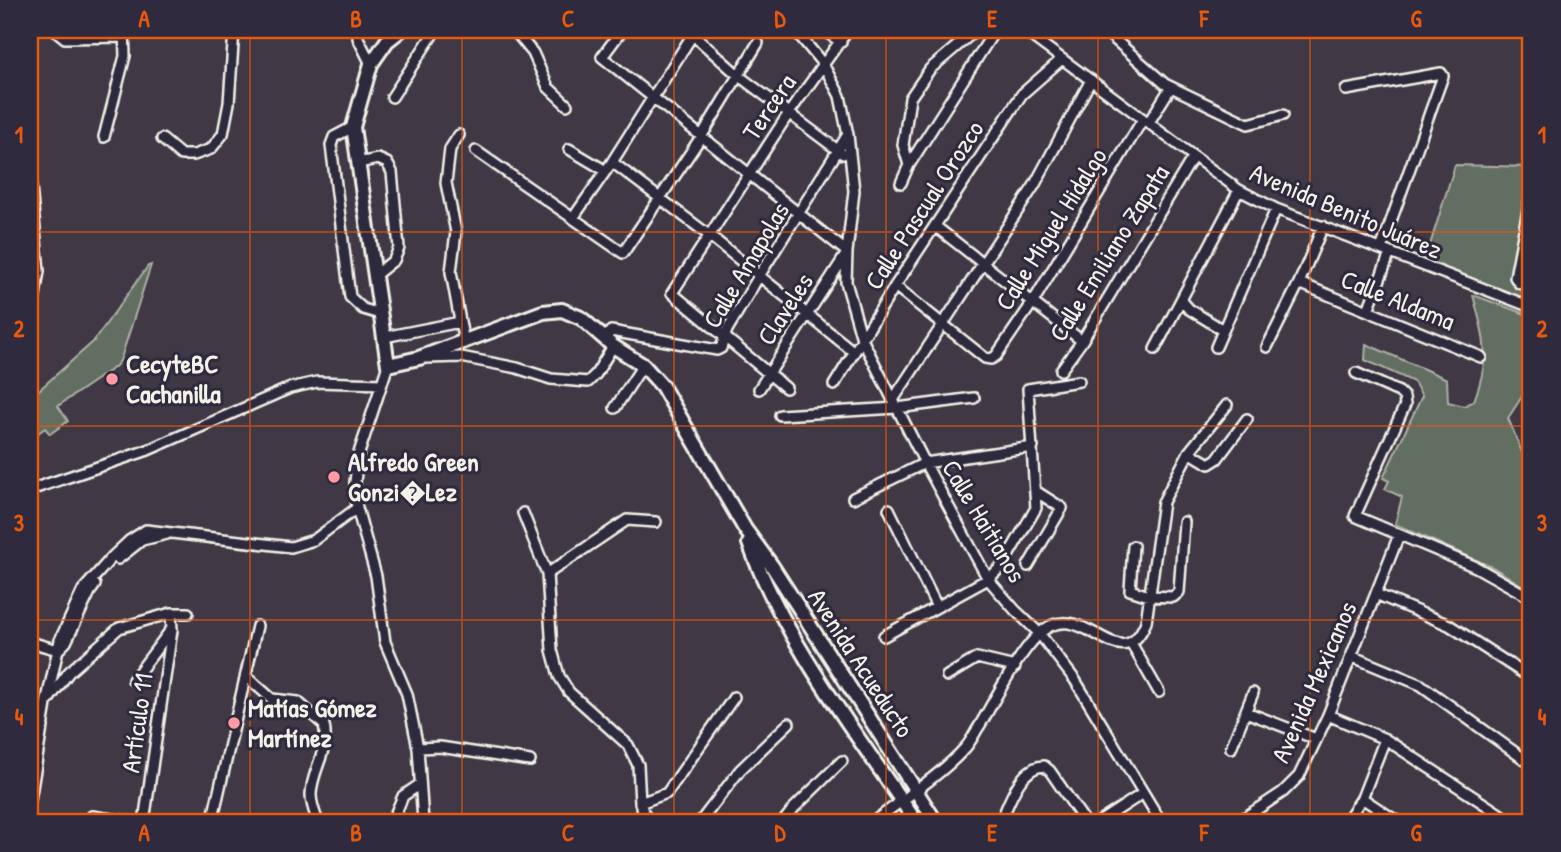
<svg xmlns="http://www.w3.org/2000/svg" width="1561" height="852" font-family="'Patrick Hand',sans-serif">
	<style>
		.green { fill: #646e62; stroke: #acb0a5; stroke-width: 2 }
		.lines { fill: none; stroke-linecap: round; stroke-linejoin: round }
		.minor-casing { stroke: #f4f1e8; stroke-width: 14 }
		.major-casing { stroke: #f4f1e8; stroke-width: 18 }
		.minor { stroke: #2f2a3d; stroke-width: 9 }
		.major { stroke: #2f2a3d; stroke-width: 12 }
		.grid { fill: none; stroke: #e8590c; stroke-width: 2; stroke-opacity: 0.55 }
		.poi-dot { fill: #ff9aa2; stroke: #2f2a3d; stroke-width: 2.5 }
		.labels { text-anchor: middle; stroke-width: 6; stroke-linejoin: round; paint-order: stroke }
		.street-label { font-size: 26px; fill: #f4f1e8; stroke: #2f2a3d }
		.poi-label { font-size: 26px; font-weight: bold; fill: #f4f1e8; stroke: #2f2a3d; text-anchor: start }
		.neatline { fill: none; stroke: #e8590c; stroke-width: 2.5 }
		.grid-label { font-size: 23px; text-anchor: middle; font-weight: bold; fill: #e8590c }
	</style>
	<rect width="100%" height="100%" fill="#403845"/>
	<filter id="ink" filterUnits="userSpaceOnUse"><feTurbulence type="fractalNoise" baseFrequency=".0143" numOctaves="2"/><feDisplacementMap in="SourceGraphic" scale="14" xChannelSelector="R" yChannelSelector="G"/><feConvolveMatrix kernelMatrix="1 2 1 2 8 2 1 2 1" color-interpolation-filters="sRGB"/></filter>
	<g filter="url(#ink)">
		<path class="green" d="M1455,165L1531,167V307L1423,267Z
			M151,265L120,361L115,367L58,406L68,421L50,434L45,428L30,439V398L93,342L148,266Z
			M1473,295L1531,316V383L1508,418L1531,474V591L1494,568L1395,524L1402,497L1385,489L1389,481L1383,478L1422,396L1414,382L1365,360L1366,344L1447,379L1448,402L1464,406L1474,401C1491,356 1485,341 1473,295Z"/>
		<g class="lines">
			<g class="minor-casing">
				<path id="minor" d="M55,30L65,38L124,37
					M358,30V38L371,64
					M514,30L533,53L548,87L567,105
					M622,30L602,57L847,252
					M688,30L739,76L843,154
					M795,30L823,64L840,96L848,135L854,191L847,252L846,282L862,339L925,463L988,579L1015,610L1039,633L1075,680L1161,822
					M823,30L841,42
					M1023,30L1239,190L1276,209L1531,307
					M1104,30L1165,84L1248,124L1283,115
					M1346,90L1441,73L1443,76L1381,249
					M392,97L433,34L432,30
					M1149,122L1171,87
					M353,127L334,137L331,145L350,297L363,309L380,314
					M459,135L450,149L446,183L456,232L451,272L464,343
					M104,137L125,56L124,30
					M162,139L181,155H194L211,149L223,134L229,103L234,30
					M569,149L606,171
					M476,151L623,253L701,137L758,43
					M612,162L710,236L854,352
					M358,163L378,159L387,163L392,172L399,248L394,260L374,276
					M909,165L903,145L910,98L930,69L976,30
					M30,176L39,271L30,326
					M901,183L909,165L995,30
					M1531,194L1515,277L1519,283L1531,287
					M573,218L612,162L693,34
					M935,226L1082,341
					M1299,283L1481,357
					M895,286L985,358L991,359L996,356L1033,302L1143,119
					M1181,300L1189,309L1223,330
					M1368,310L1390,253
					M384,337L460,322
					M605,338L611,331L717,350L721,348L727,330L759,276L847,136
					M1216,347L1276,209
					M1267,347L1299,283L1323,226
					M1155,349L1239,190
					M426,358L461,357L517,368L551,379L588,382L596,374L613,346
					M388,365L358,456L355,482L357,508L376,576L385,642L407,694L418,748L423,822
					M1061,370L1082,341L1193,157
					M1356,373L1399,392L1404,397L1405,405L1355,516L1476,567L1531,598
					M834,385L895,286L1022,94L1062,59
					M786,388L672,293L789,113L848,30
					M759,389L847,253
					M893,400L1034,186L1091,80
					M615,408L643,365
					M780,415L897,408L974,398
					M1189,452L1209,464L1217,459L1247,419
					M30,490L148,450L290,388L317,382L382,384
					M853,498L925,463L1033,447
					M889,509L937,607
					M523,513L547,574L552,650L559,676L569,692L628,745L638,765L640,803L647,822
					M1133,546L1130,590L1149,596L1173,597L1179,592L1184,522
					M118,559L142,540L167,534
					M1028,566L1062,508L1037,492
					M547,574L627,520L656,522
					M1376,594L1449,625L1531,678
					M884,636L988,579L1002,566L1036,508L1028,389L1079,381
					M30,642L58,650
					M1131,643L1159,692
					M59,649L66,642L90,592L95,585
					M1351,656L1421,685L1531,764
					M246,676L272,699L298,702L324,725C330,750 311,771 311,795C311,804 315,814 318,822
					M947,676L977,658L1015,667
					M133,680L170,631
					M49,699L69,672L119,628L171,613H188
					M30,704L43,727
					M1246,712L1316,739
					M1328,715L1385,739L1512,822
					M418,748L440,747L530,761
					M1231,748L1253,693
					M1362,798L1398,822
					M30,800L46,704L60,640L83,590L113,556L129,541L146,530L291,547L314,540L357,508
					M640,803L667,793L734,697
					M91,822L92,816L131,822
					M144,822L172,630L171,613
					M212,822L257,626
					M392,822L403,796L419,785
					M700,822L740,770L789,723
					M783,822L794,808L842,761
					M873,822C902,800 941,775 965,748C971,742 975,732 980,725C996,698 1016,657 1038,635C1082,591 1120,685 1146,622L1163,502L1189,452L1227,405
					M1007,822L1004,814C1011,797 1023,766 1044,766L1050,771L1085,822
					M1099,822L1142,794
					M1238,822L1283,792L1299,776L1328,715L1399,535
					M1346,822L1362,798L1385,739
					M1528,822L1531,818"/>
			</g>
			<g class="major-casing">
				<path id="major" d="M401,30L387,41L371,64L353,127L388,365L419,358L543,312L562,310L581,318L613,346L643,365L662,386L745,529L772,566L936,822
					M749,543C784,641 858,736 916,822"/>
			</g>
			<use href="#minor" class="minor"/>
			<use href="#major" class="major"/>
		</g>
	</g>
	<path class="grid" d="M250,30V822M462,30V822M674,30V822M886,30V822M1098,30V822M1310,30V822M30,232H1531M30,426H1531M30,620H1531"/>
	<g class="poi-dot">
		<circle cx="112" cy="379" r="7"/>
		<circle cx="334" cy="477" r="7"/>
		<circle cx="234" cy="723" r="7"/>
	</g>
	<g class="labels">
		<g class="street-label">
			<text transform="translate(769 107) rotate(-56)" y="9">Tercera</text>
			<text transform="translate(924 205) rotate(-57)" y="9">Calle Pascual Orozco</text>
			<text transform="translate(1346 211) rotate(23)" y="9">Avenida Benito Juárez</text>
			<text transform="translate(1051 229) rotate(-58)" y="9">Calle Miguel Hidalgo</text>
			<text transform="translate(1109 253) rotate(-58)" y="9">Calle Emiliano Zapata</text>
			<text transform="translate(746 265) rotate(-59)" y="9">Calle Amapolas</text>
			<text transform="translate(1398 300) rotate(22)" y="9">Calle Aldama</text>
			<text transform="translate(785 309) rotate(-57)" y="9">Claveles</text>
			<text transform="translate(984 521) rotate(59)" y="9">Calle Haitianos</text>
			<text transform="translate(861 663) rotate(57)" y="9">Avenida Acueducto</text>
			<text transform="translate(1314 682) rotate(-66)" y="9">Avenida Mexicanos</text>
			<text transform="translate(137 723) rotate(-82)" y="9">Artículo 11</text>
		</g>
		<g class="poi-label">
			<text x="126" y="373">CecyteBC<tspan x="126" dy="30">Cachanilla</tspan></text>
			<text x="348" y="471">Alfredo Green<tspan x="348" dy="30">Gonzi�Lez</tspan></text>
			<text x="248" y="717">Matías Gómez<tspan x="248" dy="30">Martínez</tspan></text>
		</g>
	</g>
	<rect width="1561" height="852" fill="none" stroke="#2f2a3d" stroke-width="77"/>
	<rect x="38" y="38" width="1484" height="776" class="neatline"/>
	<g class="grid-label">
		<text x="144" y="27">A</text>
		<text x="356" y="27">B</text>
		<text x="568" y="27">C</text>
		<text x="780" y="27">D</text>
		<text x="992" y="27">E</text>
		<text x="1204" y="27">F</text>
		<text x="1416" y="27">G</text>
		<text x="19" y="143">1</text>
		<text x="1542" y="143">1</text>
		<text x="19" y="337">2</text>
		<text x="1542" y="337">2</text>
		<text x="19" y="531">3</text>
		<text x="1542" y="531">3</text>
		<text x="19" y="725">4</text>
		<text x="1542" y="725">4</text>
		<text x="144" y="841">A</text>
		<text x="356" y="841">B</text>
		<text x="568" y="841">C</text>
		<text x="780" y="841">D</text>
		<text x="992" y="841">E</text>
		<text x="1204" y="841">F</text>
		<text x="1416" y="841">G</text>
	</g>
</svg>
